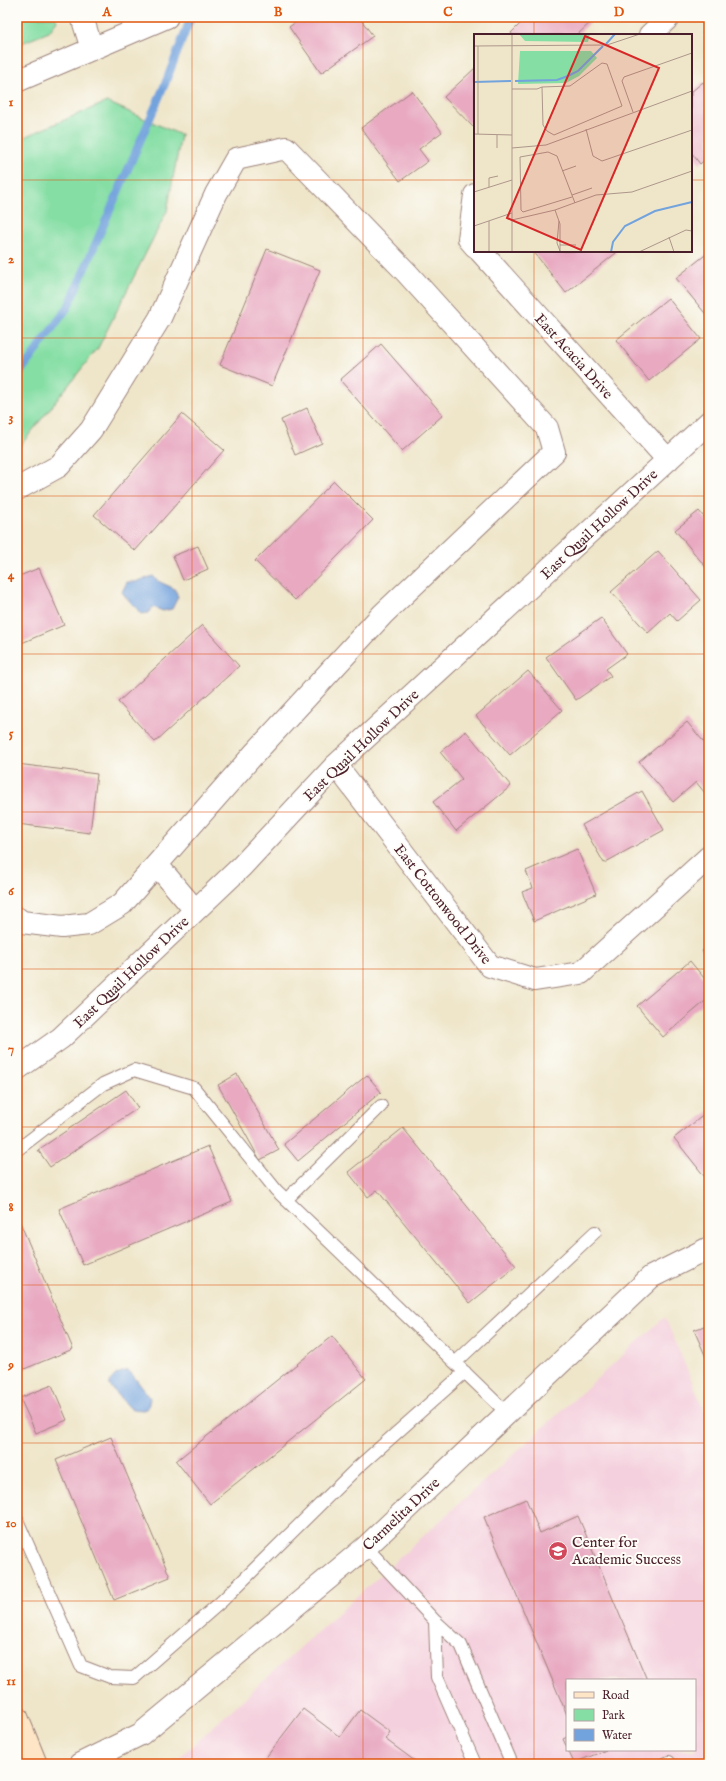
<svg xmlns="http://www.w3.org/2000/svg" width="726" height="1781" font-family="'IM FELL English',serif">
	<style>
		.built { fill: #f4cfdd; fill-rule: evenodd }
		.green { fill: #85dea4; stroke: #687e68 }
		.water { fill: #73a3dd; stroke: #5e6184 }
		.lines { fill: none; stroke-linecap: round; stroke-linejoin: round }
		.stream { stroke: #73a3dd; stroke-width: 8 }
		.building { fill: #e8a9c1 }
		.service-casing { stroke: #9c827a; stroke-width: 14 }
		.minor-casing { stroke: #9c827a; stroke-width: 24 }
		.secondary-casing { stroke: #9c827a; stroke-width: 24 }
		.service { stroke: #fff; stroke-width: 12 }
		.minor { stroke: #fff; stroke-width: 22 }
		.secondary { stroke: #fde5c5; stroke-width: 22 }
		.grid { fill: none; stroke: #e0560e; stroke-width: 1; stroke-opacity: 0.55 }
		.labels { text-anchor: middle; stroke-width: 4; stroke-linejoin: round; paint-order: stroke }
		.street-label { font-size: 15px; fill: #4a1f2b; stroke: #fdfcf7 }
		.poi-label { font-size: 15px; fill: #4a1f2b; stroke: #fdfcf7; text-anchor: start }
		.inset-river { fill: none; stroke: #73a3dd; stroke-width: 2 }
		.inset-road { fill: none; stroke: #ad968a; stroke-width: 1 }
		.view { fill: #d62828; fill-opacity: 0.15; stroke: #d62828; stroke-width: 2 }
		.inset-edge { fill: none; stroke: #4a1f2b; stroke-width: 2 }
		.neatline { fill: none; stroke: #e0560e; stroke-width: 1.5 }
		.grid-label { font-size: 13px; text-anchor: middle; font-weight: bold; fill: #e0560e }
	</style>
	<rect width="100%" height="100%" fill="#fdfcf7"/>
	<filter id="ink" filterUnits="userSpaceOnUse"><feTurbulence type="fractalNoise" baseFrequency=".025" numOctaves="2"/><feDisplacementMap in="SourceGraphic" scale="8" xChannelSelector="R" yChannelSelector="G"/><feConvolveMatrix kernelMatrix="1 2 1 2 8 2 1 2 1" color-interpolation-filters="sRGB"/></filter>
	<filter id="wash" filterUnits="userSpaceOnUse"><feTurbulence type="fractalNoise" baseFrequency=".012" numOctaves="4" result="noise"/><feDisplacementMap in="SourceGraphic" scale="16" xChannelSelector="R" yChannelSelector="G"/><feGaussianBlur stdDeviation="0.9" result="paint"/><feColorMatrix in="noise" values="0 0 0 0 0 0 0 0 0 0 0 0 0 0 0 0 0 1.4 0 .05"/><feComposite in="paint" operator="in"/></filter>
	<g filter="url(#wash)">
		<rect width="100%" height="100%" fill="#efe6ca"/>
		<path class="built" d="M665,1317L709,1422V1764H172ZM567,1680H695V1750H567Z"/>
		<path class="green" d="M17,17H55L57,21L49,32L17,45Z
			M107,102L181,135L167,211L98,348L17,450V140Z"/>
		<path class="water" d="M153,576L158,581L175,589L178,597L172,609L163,611L153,607L148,613L141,614C135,605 127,600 122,592L127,582H135Z
			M124,1371H128L131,1373L148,1395L150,1398L148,1408L143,1410L131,1409L110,1386V1382C113,1376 117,1374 124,1371Z"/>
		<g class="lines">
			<path class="stream" d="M17,377L68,307L165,84L191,17"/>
		</g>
		<g id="blocks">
			<path class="building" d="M303,17H359L373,36L321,73L289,27Z
				M527,17H588L592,21L577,35H513L511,33Z
				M475,68V125L473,127L444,97Z
				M703,82L709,90V156L700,164L691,152V92Z
				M412,91L442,132L419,149L428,161L400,181L361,128Z
				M267,249L320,270L272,386L220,365Z
				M533,251H615L616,253L566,293Z
				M709,252V318L676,278Z
				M668,298L701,339L649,381L616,340Z
				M381,344L443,415L402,451L340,380Z
				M307,408L322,443L295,455L281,420Z
				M182,414L224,450L135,551L94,515Z
				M334,481L373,520L295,600L255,561Z
				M699,511L709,523V571L675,530Z
				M198,546L208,569L183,580L173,556Z
				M658,551L701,600L677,621L670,613L648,633L611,592Z
				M39,568L64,625L17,645V577Z
				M601,618L627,654L606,669L611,676L576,700L546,657Z
				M202,625L239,666L155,742L118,702Z
				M528,671L562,710L510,755L476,716Z
				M687,722L709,748V790L705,793L696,782L673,802L639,762Z
				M466,731L511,786L456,831L433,802L462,779L440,752Z
				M17,764L97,774L90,833L17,824Z
				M642,791L664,830L604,863L582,825Z
				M577,849L596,894L534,921L522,892L533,888L526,871Z
				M709,945V960L702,951Z
				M690,961L709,984V998L663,1037L637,1006Z
				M237,1074L279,1150L260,1160L218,1085Z
				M367,1075L381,1092L298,1161L284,1144Z
				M126,1090L138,1108L50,1167L38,1150Z
				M709,1111V1182L674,1138Z
				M403,1128L516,1266L470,1303L377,1190L368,1197L348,1172Z
				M208,1146L232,1202L83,1265L59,1209Z
				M17,1215L73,1349L17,1372Z
				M709,1324V1364L694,1330Z
				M332,1336L366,1379L210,1504L176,1461Z
				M52,1385L67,1420L36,1433L20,1398Z
				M111,1437L170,1577L114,1600L56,1460Z
				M526,1499L540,1533L578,1516L647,1680H567V1715L484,1517Z
				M303,1709L340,1737L360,1710L390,1732L385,1739L419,1764H261Z
				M567,1737V1748L563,1739Z
				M568,1750H606L574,1763Z"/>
		</g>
	</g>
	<g filter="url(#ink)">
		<use href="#blocks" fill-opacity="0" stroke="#9c827a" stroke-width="1"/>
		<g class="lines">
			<g class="service-casing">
				<path id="service" d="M17,1150L103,1084L134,1070L194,1088L276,1190L508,1414
					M286,1200L381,1106
					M455,1363L595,1232
					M17,1520L81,1666L110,1677L134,1678L222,1601L357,1468L465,1372
					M366,1547L435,1621L461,1645L512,1764
					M435,1621L437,1677L475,1764
					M664,1764L669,1762"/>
			</g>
			<g class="minor-casing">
				<path id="minor" d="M82,17L92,49
					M650,35L669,17
					M17,81L167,17
					M475,195L469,239L475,246
					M480,251L668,460
					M17,489L59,466L91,430L160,318L216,194L236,159L286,148L406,272L547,428L554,452L383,614L254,754L122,904L89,924L62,927L22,922L17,918
					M336,765L490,966L535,980L581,973L709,857
					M157,865L195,910
					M17,1069L61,1038L241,867L336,765L709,422
					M80,1764L141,1734L366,1547L651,1277L709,1248"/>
			</g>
			<g class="secondary-casing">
				<path id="secondary" d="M17,1717L36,1764"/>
			</g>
			<use href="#service" class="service"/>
			<use href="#minor" class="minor"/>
			<use href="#secondary" class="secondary"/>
		</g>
	</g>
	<path class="grid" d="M192,17V1764M363,17V1764M534,17V35M17,180H475M691,180H709M534,251V1764M17,338H709M17,496H709M17,654H709M17,812H709M17,969H709M17,1127H709M17,1285H709M17,1443H709M17,1601H709"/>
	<defs>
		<g id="school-disc" transform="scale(1)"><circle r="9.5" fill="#d1495b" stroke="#fdfcf7"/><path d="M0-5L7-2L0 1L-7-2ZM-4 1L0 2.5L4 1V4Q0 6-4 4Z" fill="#fff"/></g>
	</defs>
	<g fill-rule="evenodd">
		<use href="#school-disc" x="558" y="1551"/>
	</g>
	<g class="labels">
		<g class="street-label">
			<text transform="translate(574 356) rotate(48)" y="5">East Acacia Drive</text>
			<text transform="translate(599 524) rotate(-43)" y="5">East Quail Hollow Drive</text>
			<text transform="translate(361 745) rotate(-44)" y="5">East Quail Hollow Drive</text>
			<text transform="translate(443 904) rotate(52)" y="5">East Cottonwood Drive</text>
			<text transform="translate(131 972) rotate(-44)" y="5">East Quail Hollow Drive</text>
			<text transform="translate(401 1514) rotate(-43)" y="5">Carmelita Drive</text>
		</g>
		<g class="poi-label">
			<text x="572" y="1547">Center for<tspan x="572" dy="17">Academic Success</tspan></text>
		</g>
	</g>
	<g transform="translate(474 34)">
		<rect width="218" height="218" fill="#efe6ca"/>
		<path d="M45,0H116L114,8L51,7ZM46,17H117L123,24L105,42L92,49L44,50Z" fill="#85dea4"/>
		<path class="inset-river" d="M132,10L141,0M41,47L83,46L94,42L104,37L129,12M0,48L37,47M137,218L139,208L151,192L181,177L218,168"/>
		<path class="inset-road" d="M0,12L133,11L166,0M38,55H63L68,53L96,52L128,29L133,30L148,72L80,101L73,97L69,91L68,53M159,78L148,47L150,43L218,19M112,95L119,122L128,127L218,96M0,100L38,101M4,100V12M23,101V114M38,114L72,111L218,57M88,137L102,132M15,153V144L24,142M0,158L38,146M98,161L118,154M98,163L49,178L47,176L46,123L74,118L83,122L101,169M81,176L86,190V218M38,186L81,176L122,161L158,158L218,137M15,187V218M85,187L83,209L86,217M0,192L38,179M195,203L200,218M86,211H102M38,218V0M165,218L212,196L218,197"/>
		<path class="view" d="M111,2L185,34L107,216L33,184Z"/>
		<rect width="218" height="218" class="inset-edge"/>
	</g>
	<rect width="726" height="1781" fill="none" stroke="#fdfcf7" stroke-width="44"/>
	<rect x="566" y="1679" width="130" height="72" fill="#fdfcf7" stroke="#b5a4a5"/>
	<rect x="574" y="1692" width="20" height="6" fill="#fde5c5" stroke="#b5a4a5"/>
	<text x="602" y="1699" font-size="12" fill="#4a1f2b">Road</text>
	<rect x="574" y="1709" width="20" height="12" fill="#85dea4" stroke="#b5a4a5"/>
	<text x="602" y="1719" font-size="12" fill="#4a1f2b">Park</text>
	<rect x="574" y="1729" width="20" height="12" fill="#73a3dd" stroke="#b5a4a5"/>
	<text x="602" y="1739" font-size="12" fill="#4a1f2b">Water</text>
	<rect x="22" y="22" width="682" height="1737" class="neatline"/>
	<g class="grid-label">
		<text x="107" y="16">A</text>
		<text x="278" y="16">B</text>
		<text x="448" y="16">C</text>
		<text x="619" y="16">D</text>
		<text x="11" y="106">1</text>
		<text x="11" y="263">2</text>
		<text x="11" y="421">3</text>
		<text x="11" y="579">4</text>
		<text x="11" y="737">5</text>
		<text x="11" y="895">6</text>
		<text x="11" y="1053">7</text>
		<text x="11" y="1211">8</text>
		<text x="11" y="1369">9</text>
		<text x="11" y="1527">10</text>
		<text x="11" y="1685">11</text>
	</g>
</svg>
